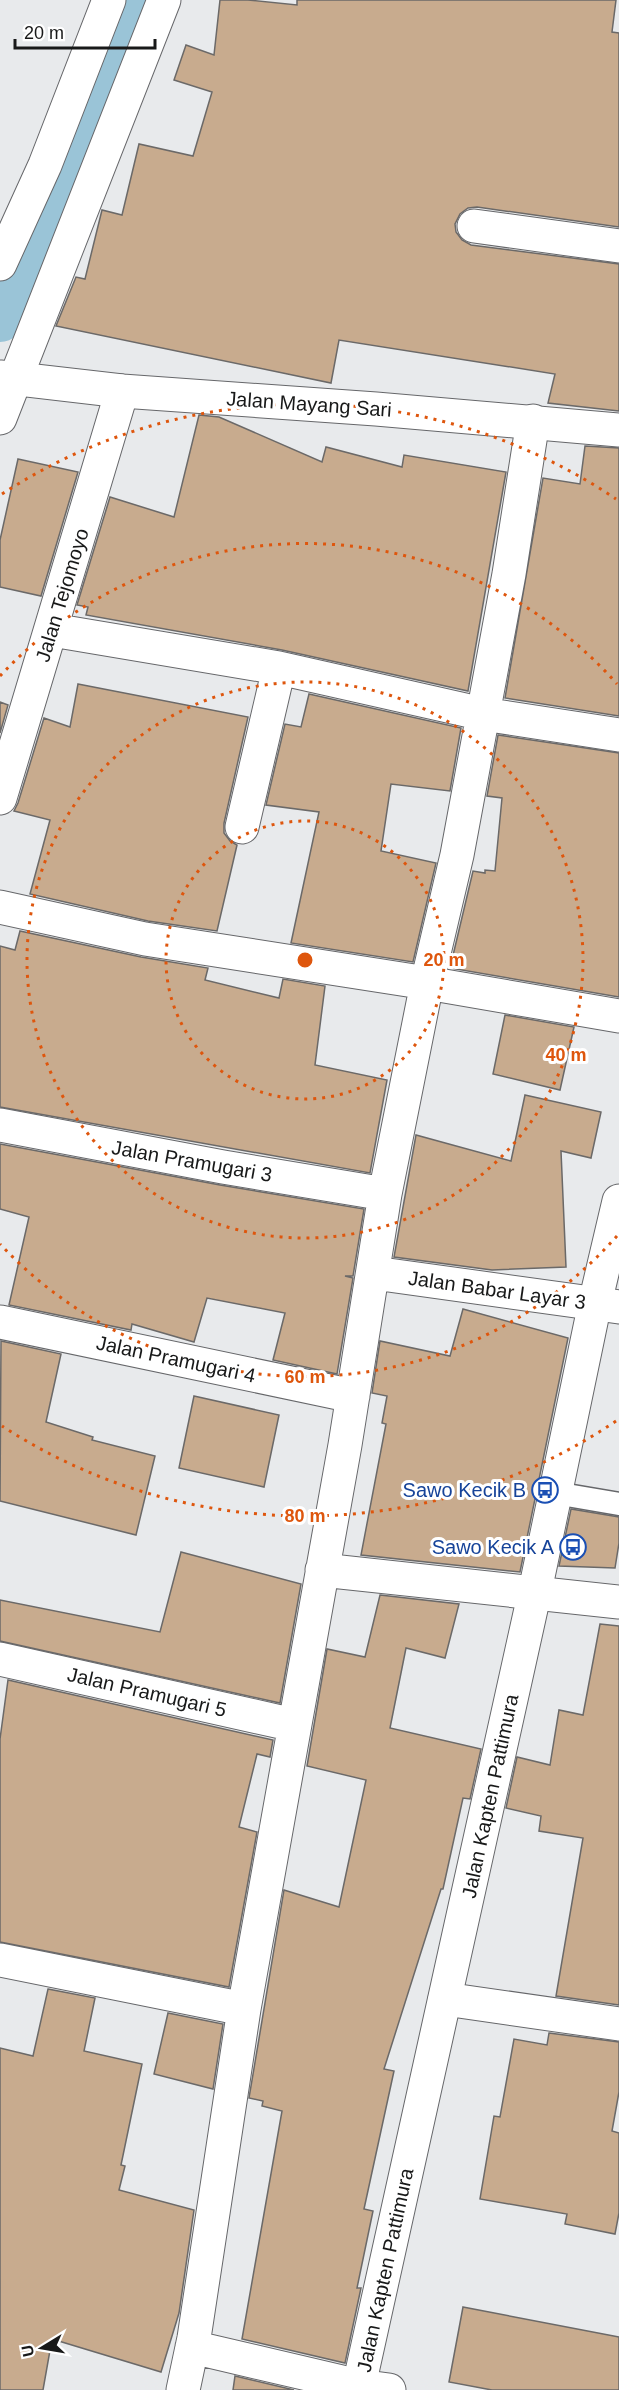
<svg xmlns="http://www.w3.org/2000/svg" width="619" height="2390" font-family="Arial,sans-serif">
	<style>
		.lines { fill: none; stroke-linecap: round; stroke-linejoin: round }
		.canal { stroke: #9ac4d7; stroke-width: 48 }
		.building { fill: #c8ab8e; stroke: #6b6968; stroke-width: 1.5 }
		.lane-casing { stroke: #66676a; stroke-width: 25 }
		.street-casing { stroke: #66676a; stroke-width: 35 }
		.secondary-casing { stroke: #66676a; stroke-width: 35 }
		.lane { stroke: #fff; stroke-width: 22 }
		.street { stroke: #fff; stroke-width: 33 }
		.secondary { stroke: #fff; stroke-width: 33 }
		.ring { fill: none; stroke: #de560d; stroke-width: 3; stroke-dasharray: 3 6 }
		.labels { text-anchor: middle; stroke-width: 6; stroke-linejoin: round; paint-order: stroke }
		.street-label { font-size: 20px; fill: #181919; stroke: #fff }
		.transit-label { font-size: 20px; fill: #164399; stroke: #fff; text-anchor: end }
		.centre { fill: #de560d; stroke: #fff; stroke-width: 3 }
		.ring-label { font-size: 18px; text-anchor: middle; font-weight: bold; fill: #de560d; stroke: #fff; stroke-width: 6; stroke-linejoin: round; paint-order: stroke }
	</style>
	<rect width="100%" height="100%" fill="#e8eaec"/>
	<g class="lines">
		<path class="canal" d="M0,318L134,0"/>
	</g>
	<path class="building" d="M220,0H248L297,5V0H616L612,32L619,33V227L477,207L468,208L460,214L455,224L456,232L462,240L471,245L619,264V411L548,403L555,374L339,340L331,383L56,326L76,277L85,279L102,210L122,215L139,144L193,156L212,92L174,80L186,45L214,55Z
		M199,415L219,417L322,462L326,447L402,467L404,455L506,472L468,691L282,650L86,615L88,607L77,605L110,497L174,517Z
		M585,446L619,448V716L505,698L543,478L580,484Z
		M18,459L78,472L41,596L0,587V540Z
		M78,684L248,717L224,823V833L230,841L237,845L217,931L148,921L30,894L50,820L14,811L18,803L44,718L70,727Z
		M309,694L461,728L450,791L391,784L381,851L436,863L413,962L291,943L319,812L266,805L285,724L301,727Z
		M0,702L8,705L0,733Z
		M498,735L619,753V997L450,968L473,871L485,873V870L495,871L502,798L487,796Z
		M20,931L141,957L208,968L205,980L279,998L283,979L325,986L315,1065L387,1080L370,1173L0,1107V946L15,950Z
		M505,1015L574,1027L560,1090L493,1074Z
		M525,1095L601,1112L591,1158L561,1151L566,1267L492,1270L394,1257L416,1135L511,1161Z
		M0,1144L220,1185L364,1209L353,1276H345L353,1278L337,1374L273,1360L285,1313L207,1298L194,1342L132,1324L131,1330L9,1305L29,1217L0,1209Z
		M463,1309L568,1338L520,1572L361,1555L386,1424L382,1423L387,1396L372,1393L380,1341L450,1356Z
		M1,1341L61,1354L46,1422L93,1437L92,1440L155,1456L136,1535L0,1501Z
		M194,1396L279,1415L264,1487L179,1468Z
		M571,1509L619,1517V1543L615,1568L559,1566Z
		M181,1552L301,1584L280,1703L0,1641V1600L160,1632Z
		M380,1595L459,1604L445,1658L406,1648L390,1728L481,1749L470,1799L463,1798L443,1889H441L384,2069L394,2071L364,2209L373,2211L357,2288H361L345,2363L242,2339L282,2111L262,2106L263,2101L249,2098L284,1890L339,1907L366,1780L307,1766L327,1649L365,1657Z
		M600,1624L619,1626V2005L556,1996L583,1838L539,1831L541,1816L506,1808L517,1757L550,1765L559,1710L583,1715Z
		M8,1680L273,1740L270,1757L257,1754L239,1827L257,1832L229,1987L0,1942V1739Z
		M48,1989L95,1998L84,2051L142,2064L121,2165L125,2166L119,2190L194,2210L179,2313L161,2372L52,2339L43,2390H0V2048L33,2056Z
		M168,2013L223,2024L213,2089L154,2074Z
		M549,2033L619,2042V2092L612,2131L619,2133V2213L615,2234L565,2224L567,2214L480,2199L494,2116L500,2117L514,2039L547,2045Z
		M463,2307L619,2337V2390H492L449,2382Z
		M235,2376L294,2390H233Z"/>
	<g class="lines">
		<g class="lane-casing">
			<path id="lane" d="M555,1493L619,1504"/>
		</g>
		<g class="street-casing">
			<path id="street" d="M474,226L619,246
				M0,264L45,165L109,0
				M0,418L164,0
				M52,630L279,668L483,714L619,735
				M0,798L122,391
				M242,827L279,668
				M0,907L145,939L427,983L619,1016
				M0,1125L223,1167L385,1194
				M374,1273L619,1307
				M0,1322L353,1396
				M322,1570L619,1602
				M0,1659L294,1725
				M0,1960L244,2009
				M445,1999L619,2024
				M192,2347L359,2386L389,2390
				M183,2390L194,2338L244,2009L345,1445L385,1194L427,983L457,855L509,574L533,421"/>
		</g>
		<g class="secondary-casing">
			<path id="secondary" d="M0,377L122,391L376,409L619,430
				M358,2390L535,1591L595,1303L619,1201"/>
		</g>
		<use href="#lane" class="lane"/>
		<use href="#street" class="street"/>
		<use href="#secondary" class="secondary"/>
	</g>
	<g class="ring">
		<circle cx="305" cy="960" r="139"/>
		<circle cx="305" cy="960" r="278"/>
		<path d="M617 1236A417 417 0 0 1 0 1244M0 676A417 417 0 0 1 617 684"/>
		<path d="M616 1421A556 556 0 0 1 2 1426M2 494A556 556 0 0 1 616 499"/>
	</g>
	<defs>
		<g id="bus-ring" transform="scale(1.35)"><circle r="9.5" fill="#fff" stroke="#1a4fb4" stroke-width="1.5"/><path d="M-5-6H5V4H4V6H2V4H-2V6H-4V4H-5ZM-3.5-4V0h7V-4ZM-3.5 1.2v1.5H-2V1.2ZM2 1.2v1.5H3.5V1.2Z" fill="#1a4fb4"/></g>
	</defs>
	<g fill-rule="evenodd">
		<use href="#bus-ring" x="545" y="1490"/>
		<use href="#bus-ring" x="573" y="1547"/>
	</g>
	<g class="labels">
		<g class="street-label">
			<text transform="translate(309 404) rotate(4)" y="7">Jalan Mayang Sari</text>
			<text transform="translate(62 595) rotate(-73)" y="7">Jalan Tejomoyo</text>
			<text transform="translate(192 1161) rotate(10)" y="7">Jalan Pramugari 3</text>
			<text transform="translate(497 1290) rotate(8)" y="7">Jalan Babar Layar 3</text>
			<text transform="translate(176 1359) rotate(12)" y="7">Jalan Pramugari 4</text>
			<text transform="translate(147 1692) rotate(13)" y="7">Jalan Pramugari 5</text>
			<text transform="translate(490 1796) rotate(-78)" y="7">Jalan Kapten Pattimura</text>
			<text transform="translate(385 2270) rotate(-78)" y="7">Jalan Kapten Pattimura</text>
		</g>
		<g class="transit-label">
			<text x="526" y="1497">Sawo Kecik B</text>
			<text x="554" y="1554">Sawo Kecik A</text>
		</g>
	</g>
	<circle cx="305" cy="960" r="9" class="centre"/>
	<g class="ring-label">
		<text x="444" y="966">20 m</text>
		<text x="566" y="1061">40 m</text>
		<text x="305" y="1383">60 m</text>
		<text x="305" y="1522">80 m</text>
	</g>
	<g transform="translate(42 2348) rotate(259)" stroke="#ffffff" stroke-width="4.5" paint-order="stroke">
	<path d="M0-4.5L10 22L0 15L-10 22Z" fill="#181919"/>
	<text y="-9" font-size="16" font-weight="bold" text-anchor="middle" fill="#181919">U</text>
	</g>
	<path d="M15 39v9h140v-9" fill="none" stroke="#181919" stroke-width="3"/>
	<text x="24" y="39" font-size="18" fill="#181919" stroke="#ffffff" stroke-width="4.5" paint-order="stroke">20 m</text>
</svg>
